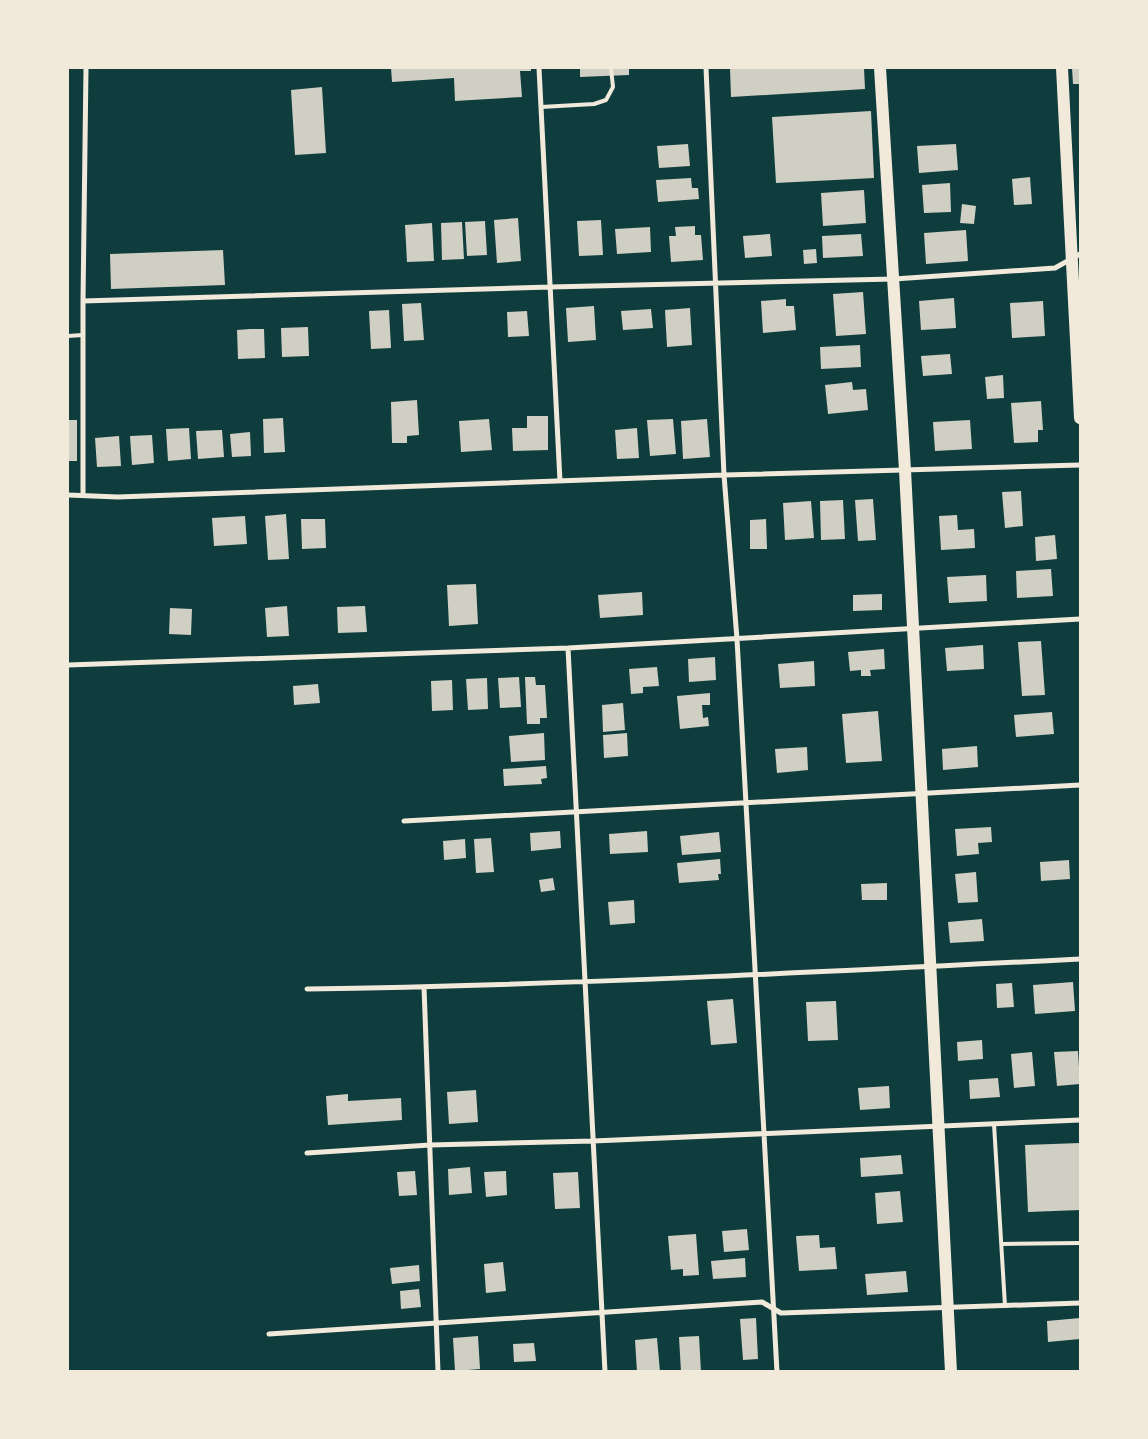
<svg xmlns="http://www.w3.org/2000/svg" width="1148" height="1439" font-family="'Alegreya Sans',sans-serif">
	<style>
		.building { fill: #cfcfc3 }
		.lines { fill: none; stroke-linecap: round; stroke-linejoin: round }
		.service { stroke: #f1e9da; stroke-width: 4 }
		.minor { stroke: #f1e9da; stroke-width: 5 }
		.primary { stroke: #f1e9da; stroke-width: 12 }
	</style>
	<rect width="100%" height="100%" fill="#0f3d3e"/>
	<path class="building" d="M391,68H531V71H520L522,97L455,101L454,78L392,82Z
		M580,68H629V75L580,77Z
		M730,68H864L865,89L731,97Z
		M1072,68H1080V84H1073Z
		M322,87L326,153L295,155L291,90Z
		M871,111L874,178L776,183L772,117Z
		M688,144L690,166L659,168L657,146Z
		M956,144L958,170L919,173L917,146Z
		M1030,177L1032,204L1014,205L1012,179Z
		M691,178L692,188H698L699,199L658,202L656,180Z
		M950,183L951,212L924,213L922,185Z
		M864,190L866,223L823,226L821,193Z
		M962,204L976,206L974,224L960,223Z
		M518,218L521,261L497,263L494,220Z
		M601,220L603,255L579,256L577,221Z
		M485,221L487,255L467,256L465,222Z
		M462,222L464,259L442,260L441,223Z
		M432,223L434,261L407,262L405,225Z
		M695,226V235H701L703,260L671,262L669,236H676L675,227Z
		M650,227L651,252L617,254L615,229Z
		M966,230L968,261L926,264L924,233Z
		M770,234L772,256L745,258L743,236Z
		M861,234L863,256L823,258L822,236Z
		M816,249L817,263L804,264L803,250Z
		M223,250L225,285L111,289L110,254Z
		M863,292L866,334L836,336L833,294Z
		M954,298L956,328L921,330L919,301Z
		M786,299V306H794L796,330L763,333L761,301Z
		M1043,301L1045,336L1012,338L1010,303Z
		M421,303L424,340L404,341L402,304Z
		M594,306L596,340L568,342L566,308Z
		M690,308L692,345L667,347L665,310Z
		M651,309L653,328L623,330L621,311Z
		M389,310L391,348L371,349L369,311Z
		M527,311L529,336L508,337L507,312Z
		M308,327L309,356L282,357L281,328Z
		M250,329H264L265,358L238,359L237,330Z
		M860,345L861,367L821,369L820,347Z
		M950,354L952,374L923,376L921,356Z
		M1003,375L1004,398L987,399L985,377Z
		M852,382L853,390L866,389L868,410L828,414L825,385Z
		M417,400L419,435L407,436V443H392L391,402Z
		M1041,401L1043,430H1038V442L1014,443L1011,403Z
		M527,416H548V450L513,451L512,428H527Z
		M283,418L285,452L264,453L263,419Z
		M489,419L492,450L461,452L459,421Z
		M673,419L676,454L650,456L647,420Z
		M707,419L710,457L683,459L681,421Z
		M68,420H77V461H68Z
		M970,420L972,449L935,451L933,422Z
		M189,428L191,459L168,461L166,429Z
		M637,428L639,458L617,459L615,430Z
		M222,430L224,457L198,459L196,431Z
		M250,432L251,456L232,457L230,434Z
		M152,435L154,463L132,465L130,436Z
		M119,436L121,466L97,467L95,438Z
		M1021,491L1023,526L1005,528L1002,492Z
		M873,499L876,540L858,541L855,500Z
		M843,500L845,539L821,540L820,501Z
		M811,501L814,538L785,540L783,503Z
		M286,514L289,559L268,560L265,516Z
		M957,515L958,530L974,529L975,548L941,550L939,516Z
		M245,516L247,544L214,546L212,518Z
		M301,519H325L326,548L302,549Z
		M766,519L767,549H750V520Z
		M1055,535L1057,559L1036,561L1035,537Z
		M1051,569L1053,596L1017,598L1016,571Z
		M986,575L987,601L949,603L947,577Z
		M476,584L478,624L449,626L447,585Z
		M642,592L643,615L600,618L598,595Z
		M882,594V610L853,611V595Z
		M287,606L289,636L267,637L265,608Z
		M365,606L367,632L338,633L337,607Z
		M170,608L192,609L191,635L169,634Z
		M1041,641L1045,695L1022,696L1018,642Z
		M983,645L984,669L947,671L945,648Z
		M884,649L885,669L870,670L871,676H861V670L850,671L848,652Z
		M715,657L716,680L689,682L688,659Z
		M814,661L815,686L780,688L778,664Z
		M657,667L659,686L643,687V693L631,694L629,669Z
		M519,677L521,707L500,708L498,678Z
		M525,677H535L536,685H545L547,718H540V724H527Z
		M487,678L488,709L468,710L466,679Z
		M452,680L453,710L432,711L431,681Z
		M318,684L320,703L294,705L293,686Z
		M710,693V705H702L703,718L708,717L709,726L680,729L677,696Z
		M623,703L625,730L603,732L602,705Z
		M878,711L882,761L846,763L842,714Z
		M1052,712L1054,734L1016,737L1014,715Z
		M544,733L545,760L511,762L509,736Z
		M627,733L628,756L604,758L603,735Z
		M977,746L978,767L943,770L942,749Z
		M807,747L808,770L777,773L775,749Z
		M546,766L547,778L541,779L542,784L504,786L503,769Z
		M991,827L992,842L978,843L979,854L957,856L955,829Z
		M560,831L561,848L531,851L530,833Z
		M647,831L648,852L610,854L609,834Z
		M719,832L721,852L682,855L680,836Z
		M491,838L494,872L476,873L474,839Z
		M465,839L466,858L444,860L443,841Z
		M720,859L721,874H718L719,880L679,883L677,863Z
		M1069,860L1070,879L1041,881L1040,862Z
		M976,872L978,902L958,903L955,874Z
		M553,878L555,890L541,892L539,880Z
		M887,883V900H862L861,884Z
		M634,900L635,923L610,925L608,902Z
		M982,919L984,941L950,943L948,922Z
		M1073,982L1075,1011L1035,1014L1033,985Z
		M1012,983L1014,1007L997,1008L996,984Z
		M733,999L737,1043L711,1045L707,1001Z
		M836,1001L838,1040L808,1041L806,1002Z
		M982,1040L983,1059L958,1061L957,1042Z
		M1078,1051L1080,1084L1057,1086L1054,1052Z
		M1032,1052L1035,1086L1014,1088L1011,1054Z
		M998,1078L1000,1097L970,1099L969,1080Z
		M889,1086L890,1108L860,1110L858,1088Z
		M476,1090L478,1122L449,1124L447,1092Z
		M348,1094V1101L401,1098L402,1120L328,1125L326,1096Z
		M1080,1143V1210L1028,1212L1025,1145Z
		M901,1155L903,1174L861,1177L860,1158Z
		M470,1167L472,1193L449,1195L448,1169Z
		M415,1171L417,1195L399,1196L397,1172Z
		M506,1171L507,1195L486,1197L484,1172Z
		M578,1172L580,1208L555,1209L553,1173Z
		M900,1191L903,1222L877,1224L875,1193Z
		M747,1229L749,1250L724,1252L722,1231Z
		M696,1234L699,1275L683,1276V1269L671,1270L668,1236Z
		M819,1235L820,1248L835,1247L837,1269L799,1271L796,1236Z
		M745,1258L746,1277L713,1279L711,1261Z
		M503,1262L506,1291L486,1293L484,1264Z
		M419,1265L420,1281L392,1284L390,1268Z
		M906,1271L908,1292L867,1295L865,1274Z
		M419,1289L421,1307L401,1309L400,1291Z
		M756,1318L758,1359L743,1360L740,1319Z
		M1080,1318V1339L1048,1342L1047,1321Z
		M478,1336L480,1369L455,1371L453,1338Z
		M699,1336L701,1372H681L679,1337Z
		M657,1338L660,1372H637L635,1340Z
		M534,1343L536,1361L514,1362L513,1344Z"/>
	<g class="lines">
		<path class="service" d="M541,107L594,104L606,100L613,87L611,68
			M68,336L83,335
			M994,1124L1005,1306
			M1002,1244L1080,1243"/>
		<path class="minor" d="M539,68L560,481
			M706,68L724,475L737,639L777,1372
			M83,301L550,287L894,279L1055,268L1080,254
			M68,495L118,497L724,475L1080,465
			M83,495V301L86,68
			M568,648L605,1372
			M68,665L568,648L1080,619
			M404,821L1080,785
			M424,987L438,1372
			M307,989C565,985 823,972 1080,959
			M307,1153L430,1145L593,1141L1080,1120
			M269,1334L762,1302L781,1313L1080,1303"/>
		<path class="primary" d="M880,68L905,470L951,1372
			M1062,68L1080,418"/>
	</g>
	<rect width="1148" height="1439" fill="none" stroke="#f1e9da" stroke-width="138"/>
</svg>
